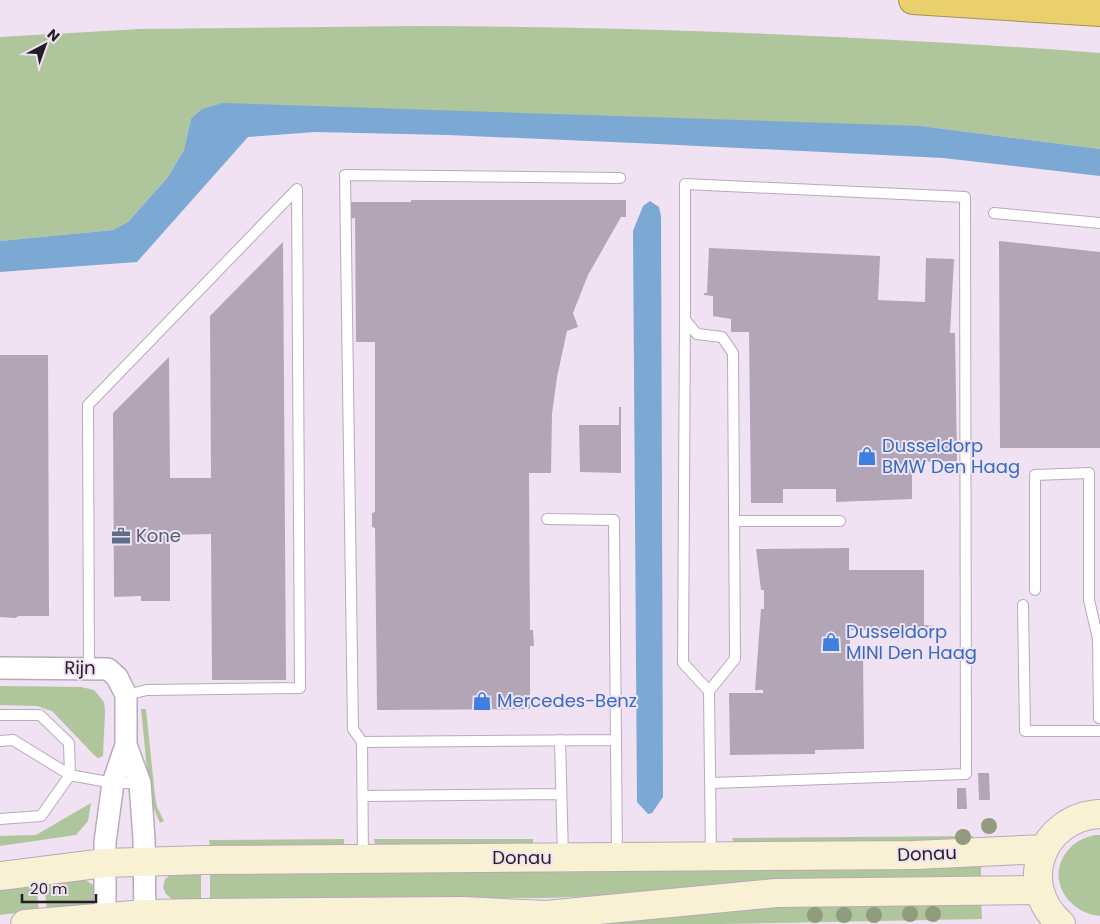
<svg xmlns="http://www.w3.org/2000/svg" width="1100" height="924" font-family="Poppins,sans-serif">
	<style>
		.green { fill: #afc59b }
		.water { fill: #7ca9d3 }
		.building { fill: #b2a5b5 }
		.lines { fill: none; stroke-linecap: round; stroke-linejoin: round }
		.lane-casing { stroke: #b7aabb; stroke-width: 12 }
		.street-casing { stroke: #b7aabb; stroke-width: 24 }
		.secondary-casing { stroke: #b7aabb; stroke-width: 30 }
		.highway-casing { stroke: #a49254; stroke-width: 30 }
		.lane { stroke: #fff; stroke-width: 10 }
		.street { stroke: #fff; stroke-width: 21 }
		.secondary { stroke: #f9f1d3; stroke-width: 28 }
		.highway { stroke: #ead06d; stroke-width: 28 }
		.tree { fill: #909c7b }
		.labels { text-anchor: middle; stroke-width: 4; stroke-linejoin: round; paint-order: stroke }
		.shop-label { font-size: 18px; fill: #366cbe; stroke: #f0e2f3; text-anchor: start }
		.service-label { font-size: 18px; fill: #4e5e75; stroke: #f0e2f3; text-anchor: start }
		.street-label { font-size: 18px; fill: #231e25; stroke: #f0e2f3 }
	</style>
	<rect width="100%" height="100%" fill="#f0e2f3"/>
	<path class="green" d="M416,26C644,27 872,36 1100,53V149L921,126L191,119L184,150L168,177L128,222L113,230L0,241V37L140,29Z
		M0,686L81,687L94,690L104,702L105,711L103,756L99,758L96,757L52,711L37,706L0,705Z
		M141,709H146L155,796L157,807L164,821L160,823L150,800Z
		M91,803L88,821L76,835L0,846V836L36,835Z
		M1094,835H1100V916C1066,913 1044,875 1070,848C1076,841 1085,838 1094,835Z
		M973,836V841L734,843L732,838Z
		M344,839V845L210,846L209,840Z
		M374,839H533V844L375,845Z
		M981,860V883L544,898H210V873Z
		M201,873V899H172L166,894L163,887L165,879L171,874Z
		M85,880L92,884L96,892L94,900L87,905L47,909L44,884Z
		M36,885L39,910L0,915V890Z
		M981,899L982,919L722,924H546L786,901Z"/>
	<path class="water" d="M223,103L921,126L1100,149V176L943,158L658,144L447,135L316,132L248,137L137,262L0,272V241L113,230L128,222L168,177L184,150L191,119L202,109Z
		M650,201L659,207L661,216L663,797L652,813L648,814L637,802L633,231L643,206Z"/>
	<path class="building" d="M411,200H626V217H621L588,275L573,313L578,327L567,331L557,377L552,414L551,473H529L530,630H533L534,646H530V709L377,710L375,528L372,527V513L375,512V342H356L355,218L348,219V202H411Z
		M999,241L1100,252V448H1000Z
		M283,242L286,680H212L211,534L170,535V601H141V596L114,597L113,413L169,357L170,478H211L210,316Z
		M709,248L880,256L878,300L925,302L926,258L954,259L950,333H955L957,461L912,462V499L836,502V489H783V503H751L749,332H731V319L713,316V296L704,295V293H707Z
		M0,355H48L49,616H19L15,618L0,617Z
		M619,407H621V473L580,472L579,425H619Z
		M849,548V570H924V625L934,626V629L850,630V652H863L864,749L815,750V754L730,755L729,693H763V690H755L761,609H764V590H761L756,549Z
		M978,773H989L990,800H979Z
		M957,788H966L967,809H957Z"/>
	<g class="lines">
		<g class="lane-casing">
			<path id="lane" d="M994,213L1100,223
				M685,320L683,663L709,691
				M547,519L614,520L617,856
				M734,521H840
				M1035,590V475L1089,473V600L1098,639
				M1023,605L1025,731H1100
				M89,668L88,405L297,189L300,688L147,690L126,695
				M0,715H40L69,743L70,775
				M1099,718L1098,639L1100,638
				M560,740L563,856
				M0,741L13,740L70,775
				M362,742L616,740
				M711,783L966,774L965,197L685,184V320L697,334L722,337L733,353L735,659L709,691L711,856
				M363,796L561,794
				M0,819L41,816L70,775L113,783H140
				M363,859L362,742L353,729L345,175L620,178"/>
		</g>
		<g class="street-casing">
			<path id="street" d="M0,668L108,669L117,677L126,695V745L140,783L144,839L145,924
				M105,924V842L113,783L126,745"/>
		</g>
		<g class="secondary-casing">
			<path id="secondary" d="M0,876L105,863L204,860L915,855L1044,849
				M25,924L145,914L204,913L463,911L546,915L776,893L1039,890
				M1061,924C1016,885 1041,817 1100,814"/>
		</g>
		<g class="highway-casing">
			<path id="highway" d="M913,0L1100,12"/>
		</g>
		<use href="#lane" class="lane"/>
		<use href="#street" class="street"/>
		<use href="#secondary" class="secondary"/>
		<use href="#highway" class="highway"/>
	</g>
	<g class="tree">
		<circle cx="989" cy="826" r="8"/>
		<circle cx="963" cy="837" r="8"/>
		<circle cx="910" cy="914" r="8"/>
		<circle cx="933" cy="914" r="8"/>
		<circle cx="815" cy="915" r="8"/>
		<circle cx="844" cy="915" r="8"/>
		<circle cx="874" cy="915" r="8"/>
	</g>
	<defs>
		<g id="shop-bare" transform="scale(1.5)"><path d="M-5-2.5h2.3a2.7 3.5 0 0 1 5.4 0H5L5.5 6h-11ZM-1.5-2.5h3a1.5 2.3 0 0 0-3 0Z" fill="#3f7fe0" stroke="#f0e2f3" stroke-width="2.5" paint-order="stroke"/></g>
		<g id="office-bare" transform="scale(1.5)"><path d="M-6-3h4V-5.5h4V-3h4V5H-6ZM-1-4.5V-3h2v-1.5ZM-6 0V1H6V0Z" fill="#5c6f8a" stroke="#f0e2f3" stroke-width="2.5" paint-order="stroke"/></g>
	</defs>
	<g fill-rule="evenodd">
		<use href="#shop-bare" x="867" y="456"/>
		<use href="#office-bare" x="121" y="536"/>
		<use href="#shop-bare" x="831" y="642"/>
		<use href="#shop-bare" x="482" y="701"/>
	</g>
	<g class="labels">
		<g class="shop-label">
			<text x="882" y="452">Dusseldorp<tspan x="882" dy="21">BMW Den Haag</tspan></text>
			<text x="846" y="638">Dusseldorp<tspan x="846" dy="21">MINI Den Haag</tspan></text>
			<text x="497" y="707">Mercedes-Benz</text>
		</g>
		<g class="service-label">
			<text x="136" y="542">Kone</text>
		</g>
		<g class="street-label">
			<text transform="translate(80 668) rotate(1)" y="6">Rijn</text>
			<text transform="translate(927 854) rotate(-2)" y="6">Donau</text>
			<text x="522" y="864">Donau</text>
		</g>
	</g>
	<g transform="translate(45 45) rotate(41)" stroke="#f0e2f3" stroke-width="4" paint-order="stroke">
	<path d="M0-4L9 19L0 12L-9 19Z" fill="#231e25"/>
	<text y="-8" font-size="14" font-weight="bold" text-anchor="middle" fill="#231e25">N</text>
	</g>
	<path d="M22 894v8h74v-8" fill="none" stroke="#231e25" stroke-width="2.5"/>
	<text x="30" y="894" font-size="15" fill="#231e25" stroke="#f0e2f3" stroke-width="4" paint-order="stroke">20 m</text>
</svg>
